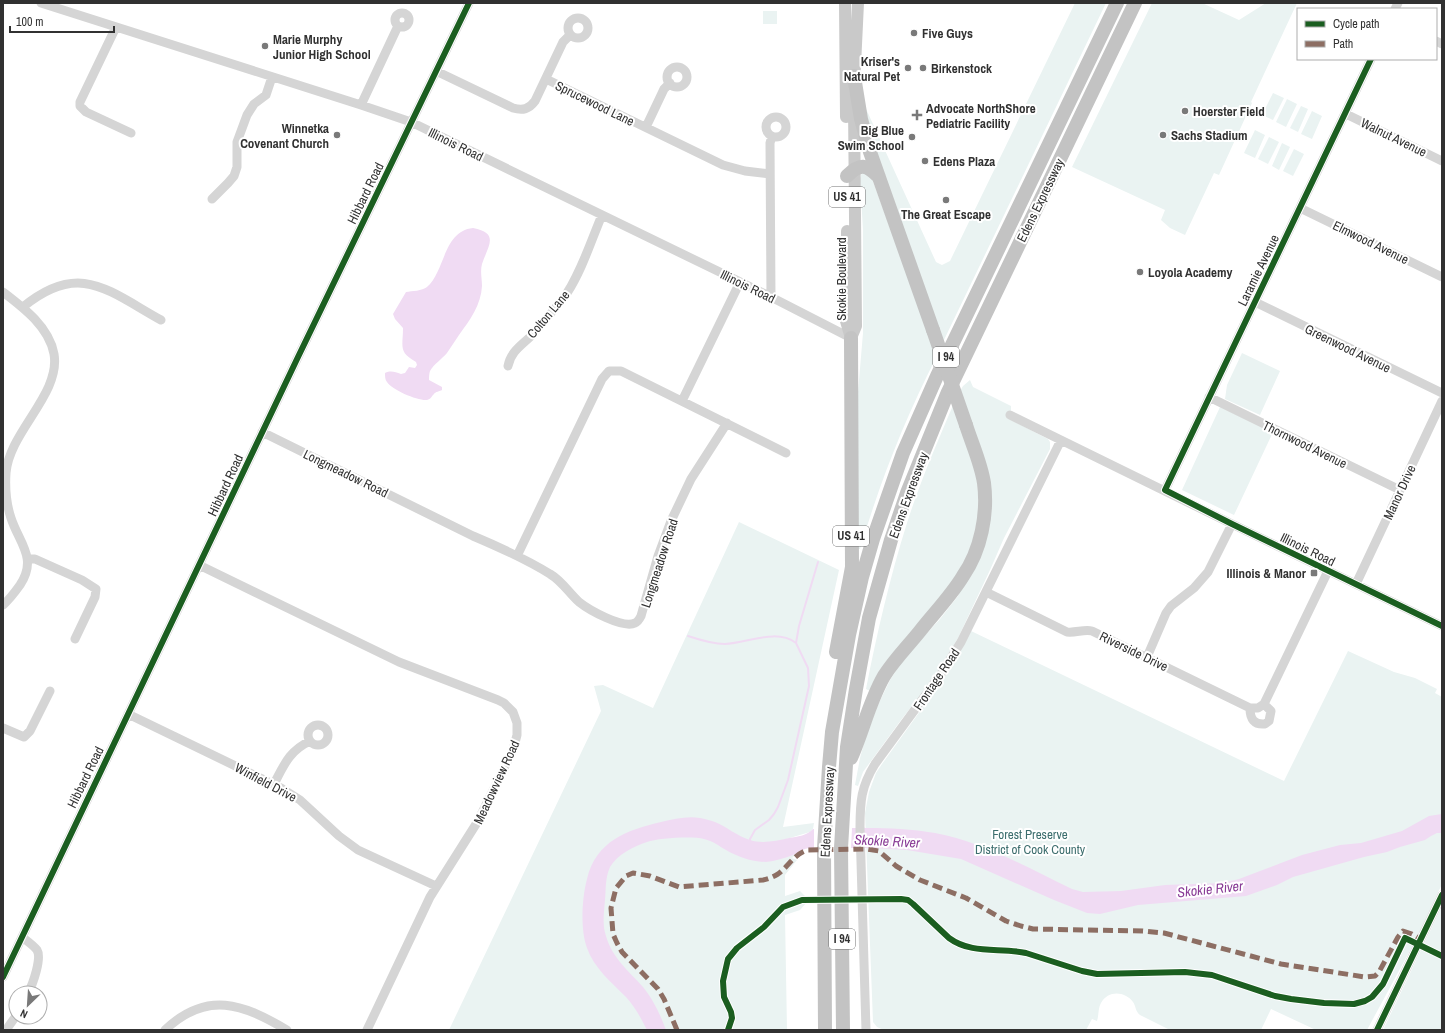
<svg xmlns="http://www.w3.org/2000/svg" width="1445" height="1033" font-family="'Archivo Narrow',sans-serif">
	<style>
		.green { fill: #eaf3f2 }
		.water { fill: #f0dbf3 }
		.pier { fill: #fff }
		.lines { fill: none; stroke-linecap: round; stroke-linejoin: round }
		.stream { stroke: #f0dbf3; stroke-width: 2 }
		.minor { stroke: #d5d5d5; stroke-width: 9 }
		.major { stroke: #c9c9c9; stroke-width: 12 }
		.highway { stroke: #c3c3c3; stroke-width: 14 }
		.highway-bridge { stroke: #c3c3c3; stroke-width: 14 }
		.quiet { stroke: #8d6e63; stroke-width: 5; stroke-dasharray: 10 5; stroke-linecap: butt }
		.cycleway-casing { stroke: #fff; stroke-width: 8 }
		.cycleway { stroke: #1b5e20; stroke-width: 6 }
		.poi-dot { fill: #797979; stroke: #fff; stroke-width: 1.5 }
		.labels { text-anchor: middle; stroke-width: 4; stroke-linejoin: round; paint-order: stroke }
		.shield { fill: #fff; stroke: #6f6f6f; stroke-width: 1 }
		.shield-label { font-size: 12px; font-weight: bold; fill: #313131 }
		.poi-label { font-size: 13px; font-weight: bold; fill: #313131; stroke: #fff; text-anchor: start }
		.street-label { font-size: 13px; fill: #313131; stroke: #fff }
		.park-label { font-size: 13px; fill: #3d6e6e; stroke: #fff }
		.water-label { font-size: 14px; font-style: italic; fill: #893c96; stroke: #fff }
	</style>
	<rect width="100%" height="100%" fill="#fff"/>
	<path class="green" d="M1075,3H1106L943,342L863,114L862,100L936,262L942,265L950,261Z
		M1152,3H1202L1239,20L1266,3H1297L1251,102L1252,103L1219,175L1214,173L1185,235L1170,228L1161,220L1165,210L1072,167Z
		M763,11H777V24H763Z
		M1273,93L1284,98L1273,120L1262,115Z
		M1287,99L1297,104L1286,127L1276,122Z
		M1301,106L1308,109L1298,132L1290,128Z
		M1312,111L1322,116L1312,139L1301,134Z
		M1255,130L1265,135L1255,158L1244,153Z
		M1269,137L1279,142L1268,164L1258,159Z
		M1282,143L1290,147L1279,170L1272,166Z
		M1294,149L1304,154L1293,176L1283,171Z
		M862,172L871,176L937,356C905,418 880,482 860,549H856L857,404L863,333V230L860,179Z
		M1242,353L1280,371L1260,415L1225,399L1227,385Z
		M970,380L973,387L1011,406V410L1007,418L1048,439L1050,442V449L1004,538L990,570L958,638L936,675L901,720L863,772L858,786L855,785L860,758L866,736L878,705L890,680L905,657L940,619L958,596L989,521L960,391L963,386Z
		M954,403L977,477L979,509L973,543L958,575L870,691L866,689C877,633 890,577 907,523C920,482 937,443 954,403Z
		M1220,407L1273,432L1234,515L1182,490Z
		M739,522L839,570L783,827L814,823L813,829L810,832L783,840L792,855L797,853L792,858L797,860L785,875V896L800,891L807,898V902L800,910L785,915L787,1030H449L601,711L594,686L603,685L653,708Z
		M971,631L1284,781L1348,651L1394,672L1415,678L1437,689L1435,693L1442,697V884L1414,943L1367,1030H1316L1271,1009L1261,1030H1170L1140,1015C1135,1011 1136,1006 1133,1002C1125,991 1108,990 1101,1003C1098,1008 1099,1015 1097,1021L1092,1019L1086,1030H884L877,1027L873,1022L865,813L869,792L876,773L882,764L949,671Z
		M1442,906V1030H1383Z"/>
	<path class="water" d="M473,228C500,233 488,246 482,264C480,272 482,278 482,286C481,305 470,320 459,335C455,341 451,347 447,353C442,359 434,364 430,371C429,374 429,377 429,380L442,387V390C440,391 435,392 434,394C431,397 431,399 427,400C418,401 392,390 387,382C385,380 385,376 385,373C391,370 395,372 401,374L405,373L409,367L415,368L417,365L416,362C398,352 403,347 403,328L395,319L393,314L406,292C412,291 422,291 427,287C445,272 443,231 473,228Z
		M1442,814V833H1437L1431,836L1425,840L1400,847L1387,852L1364,857L1293,877L1277,885L1246,896L1138,905L1100,914L1087,913L1054,900L961,859L907,850L874,848H809C803,849 799,852 793,855C785,858 775,861 766,862C752,862 738,857 726,850C719,846 713,841 704,839C693,836 658,838 647,842C634,846 617,855 610,867C605,878 606,889 605,900C604,912 602,925 606,936C612,958 629,971 643,987C653,999 661,1016 666,1030H647C641,1018 635,1007 626,997C611,982 594,968 587,948C580,929 582,898 587,879C596,841 627,830 661,822C674,819 687,816 700,818C705,819 710,820 715,822C727,827 737,836 750,840C762,844 776,841 789,838C797,837 808,835 813,829C854,828 895,826 935,833C983,842 1028,868 1072,889L1083,892L1121,891L1165,885L1223,883L1239,879L1302,855L1340,845L1361,843L1402,831L1429,816Z"/>
	<path class="pier" d="M814,828H852L851,848H814Z"/>
	<g class="lines">
		<path class="stream" d="M688,636C700,640 713,644 725,644C748,643 776,628 796,643
			M750,842V839L755,830L769,820L774,814L778,807L788,780L809,686L808,668L796,643L799,626L818,562"/>
		<path class="minor" d="M41,3L361,105L411,122L771,297L851,338
			M1395,9L1398,3
			M395 20a7 7 0 1 1 14 0a7 7 0 1 1-14 0Z
			M568 28a10 10 0 1 1 20 0a10 10 0 1 1-20 0Z
			M116,27L80,102V106L86,112L131,133
			M1436,41L1442,44
			M667 77a10 10 0 1 1 20 0a10 10 0 1 1-20 0Z
			M436,71L513,108C523,111 529,109 535,101L563,42L570,35
			M546,79L723,165L745,171L770,174
			M361,105L398,26
			M1346,114L1442,161
			M766 127a10 10 0 1 1 20 0a10 10 0 1 1-20 0Z
			M646,127L664,89L670,83
			M212,199L228,183L234,176L237,167V142L247,115L254,104L266,95L272,77
			M1300,208L1442,277
			M3,292C24,308 49,327 54,354C61,394 9,432 6,473C5,488 6,503 11,518C19,543 38,558 20,585C15,592 10,599 3,605
			M771,297L770,143L772,136
			M1255,302L1442,393
			M23,307C79,261 107,290 161,320
			M508,366C511,350 524,344 534,333C545,320 557,307 567,293C582,270 591,241 602,215
			M1209,397L1400,490
			M682,401L740,282
			M1010,415L1232,524L1442,626
			M262,432L473,536C499,547 526,559 550,574C562,581 569,593 579,602C589,610 623,629 635,623C638,622 640,618 641,616L658,556L671,521L691,479L727,423
			M1165,490L1371,59
			M517,556L602,379L609,371H621L786,453
			M28,559H35L82,580L96,589L95,597L75,639
			M199,565L399,662L498,700L504,703L513,712L517,723V735L513,750L478,821L430,897L367,1030
			M1356,584L1442,401
			M986,592L1067,632C1076,633 1084,629 1092,631L1250,708H1258L1264,704L1328,571
			M1147,657L1166,613L1171,606L1194,588L1208,572L1232,524
			M1250,708C1250,719 1254,725 1265,724L1269,721L1271,711L1264,704
			M128,714L281,788L300,800L339,836L358,850L436,886
			M308 735a10 10 0 1 1 20 0a10 10 0 1 1-20 0Z
			M3,728L24,737L30,731L50,691
			M274,784C284,765 289,751 310,741
			M22,937C27,941 33,945 37,950C42,958 33,984 28,993
			M3,977L298,357L469,3
			M6,1030L16,1016
			M165,1030C207,990 243,1004 287,1030
			M866,1030L860,828C860,801 861,787 875,764L941,674L961,642L1061,440
			M1377,1030L1442,895"/>
		<path class="major" d="M845,3L846,117
			M854,86L858,3
			M847,231L846,321L851,338
			M851,338L856,326L854,104"/>
		<path class="highway" d="M854,76L861,119L870,152L933,330
			M847,176C860,163 866,164 879,177
			M836,652L852,567L851,338
			M851,758C863,731 869,702 884,676C894,660 908,646 920,631C934,613 951,596 963,576C981,550 988,514 984,483C981,463 972,444 966,425
			M825,1030L824,848L829,767L832,732L849,635L862,577L873,539L903,453L937,376L1117,3
			M843,1030L841,848L847,747L856,689L869,618L891,540L907,493L948,392L1135,3"/>
		<path class="highway-bridge" d="M933,330L966,425"/>
		<path class="quiet" d="M677,1030L664,999L658,989L622,952L617,943L613,934L611,908L616,888L626,876L633,873L650,876L679,887L763,880C768,879 773,877 778,874C788,867 795,853 808,850L867,849L879,851L896,866L920,880L966,898L1006,921L1021,926L1033,929L1143,931L1164,933L1281,964L1365,977L1375,976L1379,972L1398,937L1403,931L1412,934L1423,941"/>
		<g class="cycleway-casing">
			<path id="cycleway" d="M1371,59L1165,490L1232,524L1442,626
				M3,977L298,357L469,3
				M728,1030L732,1018L731,1012L724,997L723,981L728,959L737,948L764,927L783,907L802,900L901,899L908,900L913,904L949,938C972,955 1000,947 1026,953L1082,971L1097,974L1185,972L1212,975L1275,996L1291,999L1324,1003L1354,1004L1365,1001L1372,997L1383,984L1405,938L1442,956
				M1377,1030L1442,895"/>
		</g>
		<use href="#cycleway" class="cycleway"/>
	</g>
	<g class="poi-dot">
		<circle cx="914" cy="33" r="4"/>
		<circle cx="265" cy="46" r="4"/>
		<circle cx="908" cy="68" r="4"/>
		<circle cx="923" cy="68" r="4"/>
		<circle cx="1185" cy="111" r="4"/>
		<path d="M915 109h4v4h4v4h-4v4h-4v-4h-4v-4h4z"/>
		<circle cx="337" cy="135" r="4"/>
		<circle cx="1163" cy="135" r="4"/>
		<circle cx="912" cy="137" r="4"/>
		<circle cx="925" cy="161" r="4"/>
		<circle cx="946" cy="200" r="4"/>
		<circle cx="1140" cy="272" r="4"/>
		<rect x="1310" y="569" width="8" height="8" rx="2"/>
	</g>
	<g class="labels">
		<g class="shield">
			<rect x="829" y="187" width="36" height="20" rx="3"/>
			<rect x="933" y="347" width="26" height="20" rx="3"/>
			<rect x="833" y="526" width="36" height="20" rx="3"/>
			<rect x="829" y="929" width="26" height="20" rx="3"/>
		</g>
		<g class="shield-label">
			<text x="847" y="201">US 41</text>
			<text x="946" y="361">I 94</text>
			<text x="851" y="540">US 41</text>
			<text x="842" y="943">I 94</text>
		</g>
		<g class="poi-label">
			<text x="922" y="38">Five Guys</text>
			<text x="273" y="44">Marie Murphy<tspan x="273" dy="15">Junior High School</tspan></text>
			<text x="900" y="66" text-anchor="end">Kriser's<tspan x="900" dy="15">Natural Pet</tspan></text>
			<text x="931" y="73">Birkenstock</text>
			<text x="926" y="113">Advocate NorthShore<tspan x="926" dy="15">Pediatric Facility</tspan></text>
			<text x="1193" y="116">Hoerster Field</text>
			<text x="329" y="133" text-anchor="end">Winnetka<tspan x="329" dy="15">Covenant Church</tspan></text>
			<text x="904" y="135" text-anchor="end">Big Blue<tspan x="904" dy="15">Swim School</tspan></text>
			<text x="1171" y="140">Sachs Stadium</text>
			<text x="933" y="166">Edens Plaza</text>
			<text x="946" y="219" text-anchor="middle">The Great Escape</text>
			<text x="1148" y="277">Loyola Academy</text>
			<text x="1306" y="578" text-anchor="end">Illinois &amp; Manor</text>
		</g>
		<g class="street-label">
			<text transform="translate(595 103) rotate(26)" y="5">Sprucewood Lane</text>
			<text transform="translate(1394 137) rotate(26)" y="5">Walnut Avenue</text>
			<text transform="translate(456 144) rotate(26)" y="5">Illinois Road</text>
			<text transform="translate(365 193) rotate(-64)" y="5">Hibbard Road</text>
			<text transform="translate(1040 200) rotate(-64)" y="5">Edens Expressway</text>
			<text transform="translate(1371 242) rotate(26)" y="5">Elmwood Avenue</text>
			<text transform="translate(1258 270) rotate(-64)" y="5">Laramie Avenue</text>
			<text transform="translate(841 279) rotate(-90)" y="5">Skokie Boulevard</text>
			<text transform="translate(748 286) rotate(26)" y="5">Illinois Road</text>
			<text transform="translate(548 314) rotate(-50)" y="5">Colton Lane</text>
			<text transform="translate(1348 348) rotate(26)" y="5">Greenwood Avenue</text>
			<text transform="translate(1305 444) rotate(26)" y="5">Thornwood Avenue</text>
			<text transform="translate(346 473) rotate(26)" y="5">Longmeadow Road</text>
			<text transform="translate(225 485) rotate(-65)" y="5">Hibbard Road</text>
			<text transform="translate(1399 492) rotate(-65)" y="5">Manor Drive</text>
			<text transform="translate(908 495) rotate(-70)" y="5">Edens Expressway</text>
			<text transform="translate(1308 549) rotate(26)" y="5">Illinois Road</text>
			<text transform="translate(659 563) rotate(-72)" y="5">Longmeadow Road</text>
			<text transform="translate(1134 651) rotate(26)" y="5">Riverside Drive</text>
			<text transform="translate(936 679) rotate(-56)" y="5">Frontage Road</text>
			<text transform="translate(85 777) rotate(-64)" y="5">Hibbard Road</text>
			<text transform="translate(266 782) rotate(28)" y="5">Winfield Drive</text>
			<text transform="translate(496 782) rotate(-65)" y="5">Meadowview Road</text>
			<text transform="translate(827 812) rotate(-87)" y="5">Edens Expressway</text>
		</g>
		<g class="park-label">
			<text x="1030" y="839">Forest Preserve<tspan x="1030" dy="15">District of Cook County</tspan></text>
		</g>
		<g class="water-label">
			<text transform="translate(887 841) rotate(3)" y="5">Skokie River</text>
			<text transform="translate(1210 889) rotate(-6)" y="5">Skokie River</text>
		</g>
	</g>
	<rect width="1445" height="1033" fill="none" stroke="#313131" stroke-width="8"/>
	<rect x="1297" y="8" width="140" height="52" fill="#ffffff" stroke="#adadad"/>
	<rect x="1305" y="21" width="20" height="6" fill="#1b5e20" stroke="#adadad"/>
	<text x="1333" y="28" font-size="12" fill="#313131">Cycle path</text>
	<rect x="1305" y="41" width="20" height="6" fill="#8d6e63" stroke="#adadad"/>
	<text x="1333" y="48" font-size="12" fill="#313131">Path</text>
	<g transform="translate(28 1005) rotate(205)"><circle r="19" fill="#ffffff" stroke="#adadad"/>
	<path d="M0-3L7 15L0 10L-7 15Z" fill="#797979"/>
	<text y="-6" font-size="11" font-weight="bold" text-anchor="middle" fill="#313131">N</text>
	</g>
	<path d="M10 26v6h104v-6" fill="none" stroke="#313131" stroke-width="2"/>
	<text x="16" y="26" font-size="12" fill="#313131" stroke="#ffffff" stroke-width="3" paint-order="stroke">100 m</text>
</svg>
